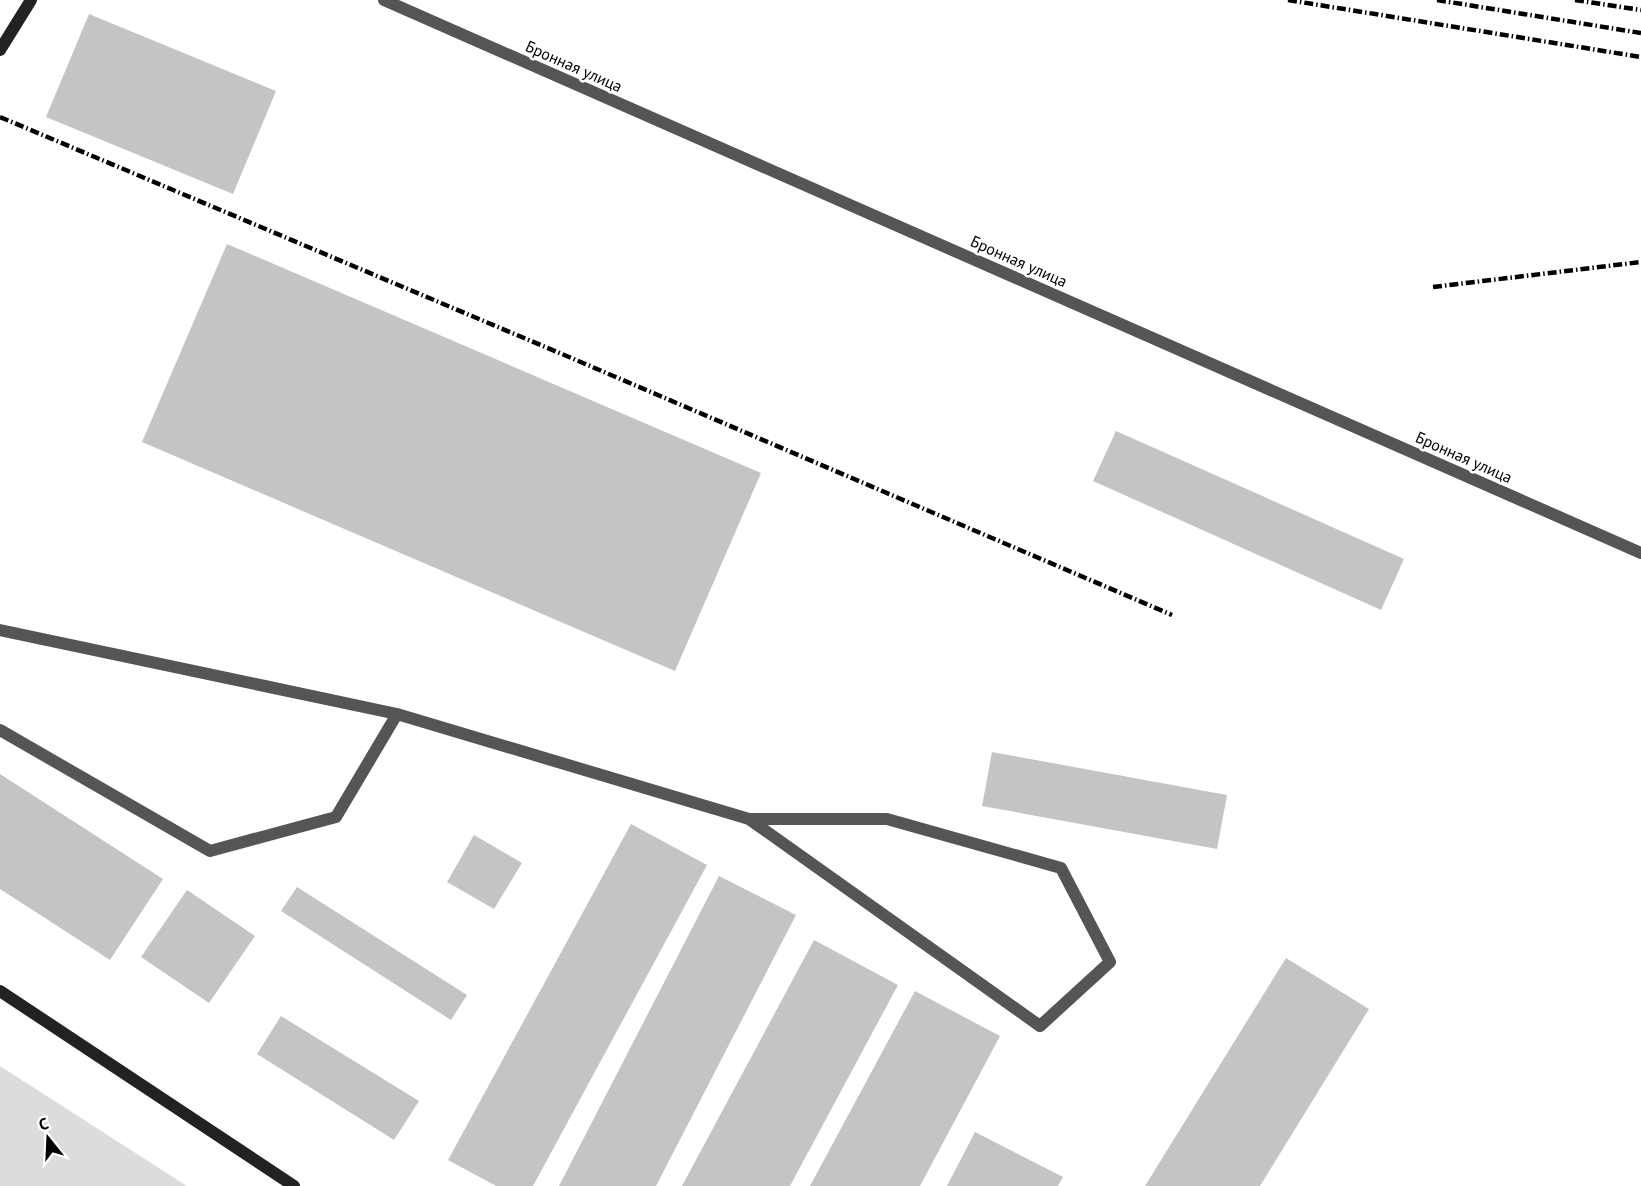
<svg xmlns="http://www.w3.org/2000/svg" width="1641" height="1186" font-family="'PT Sans',sans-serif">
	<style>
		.green { fill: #dcdcdc }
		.building { fill: #c4c4c4 }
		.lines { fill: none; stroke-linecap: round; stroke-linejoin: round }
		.service { stroke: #555; stroke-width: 12 }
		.secondary { stroke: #222; stroke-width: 12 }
		.rail { stroke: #000; stroke-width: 4.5; stroke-dasharray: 9 3 1.5 3; stroke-linecap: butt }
		.labels { text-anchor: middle; stroke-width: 5; stroke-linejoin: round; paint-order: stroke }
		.street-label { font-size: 16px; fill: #000; stroke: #fff }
	</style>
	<rect width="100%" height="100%" fill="#fff"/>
	<path class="green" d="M0,1066L187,1186H0Z"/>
	<path class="building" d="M89,14L276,91L233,194L46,117Z
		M227,244L761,473L675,671L142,442Z
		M1116,431L1404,559L1381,610L1093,481Z
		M992,752L1227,795L1217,849L982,806Z
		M0,774L163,879L110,960L0,889Z
		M631,824L707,865L533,1186H496L448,1160Z
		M474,835L522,863L494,909L447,882Z
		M719,876L796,915L656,1186H559Z
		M297,887L467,995L451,1020L281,911Z
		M187,890L255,936L209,1003L141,957Z
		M814,940L898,985L790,1186H682Z
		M1286,958L1369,1009L1260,1186H1145Z
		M915,991L1000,1036L920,1186H810Z
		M281,1016L419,1101L394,1140L257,1054Z
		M975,1132L1063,1177L1058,1186H947Z"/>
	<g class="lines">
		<path class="service" d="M384,0L1641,553
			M0,630L397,714L749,819H887L1061,868L1110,962L1040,1026L749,819
			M0,730L210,851L336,817L397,714"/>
		<path class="secondary" d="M0,50L31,0
			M0,991L294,1186"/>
		<path class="rail" d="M1288,0L1641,57
			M1437,0L1641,33
			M1575,0L1641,10
			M0,117L569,357L1172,615
			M1433,287L1641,262"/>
	</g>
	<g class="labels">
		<g class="street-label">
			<text transform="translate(574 66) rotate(24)" y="6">Бронная улица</text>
			<text transform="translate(1019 261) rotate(24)" y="6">Бронная улица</text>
			<text transform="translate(1464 457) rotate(24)" y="6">Бронная улица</text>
		</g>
	</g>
	<g transform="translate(48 1138) rotate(342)" stroke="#ffffff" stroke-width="4.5" paint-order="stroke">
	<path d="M0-4.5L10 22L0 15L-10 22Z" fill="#000000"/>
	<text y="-9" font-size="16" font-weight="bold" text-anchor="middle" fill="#000000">С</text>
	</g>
</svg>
